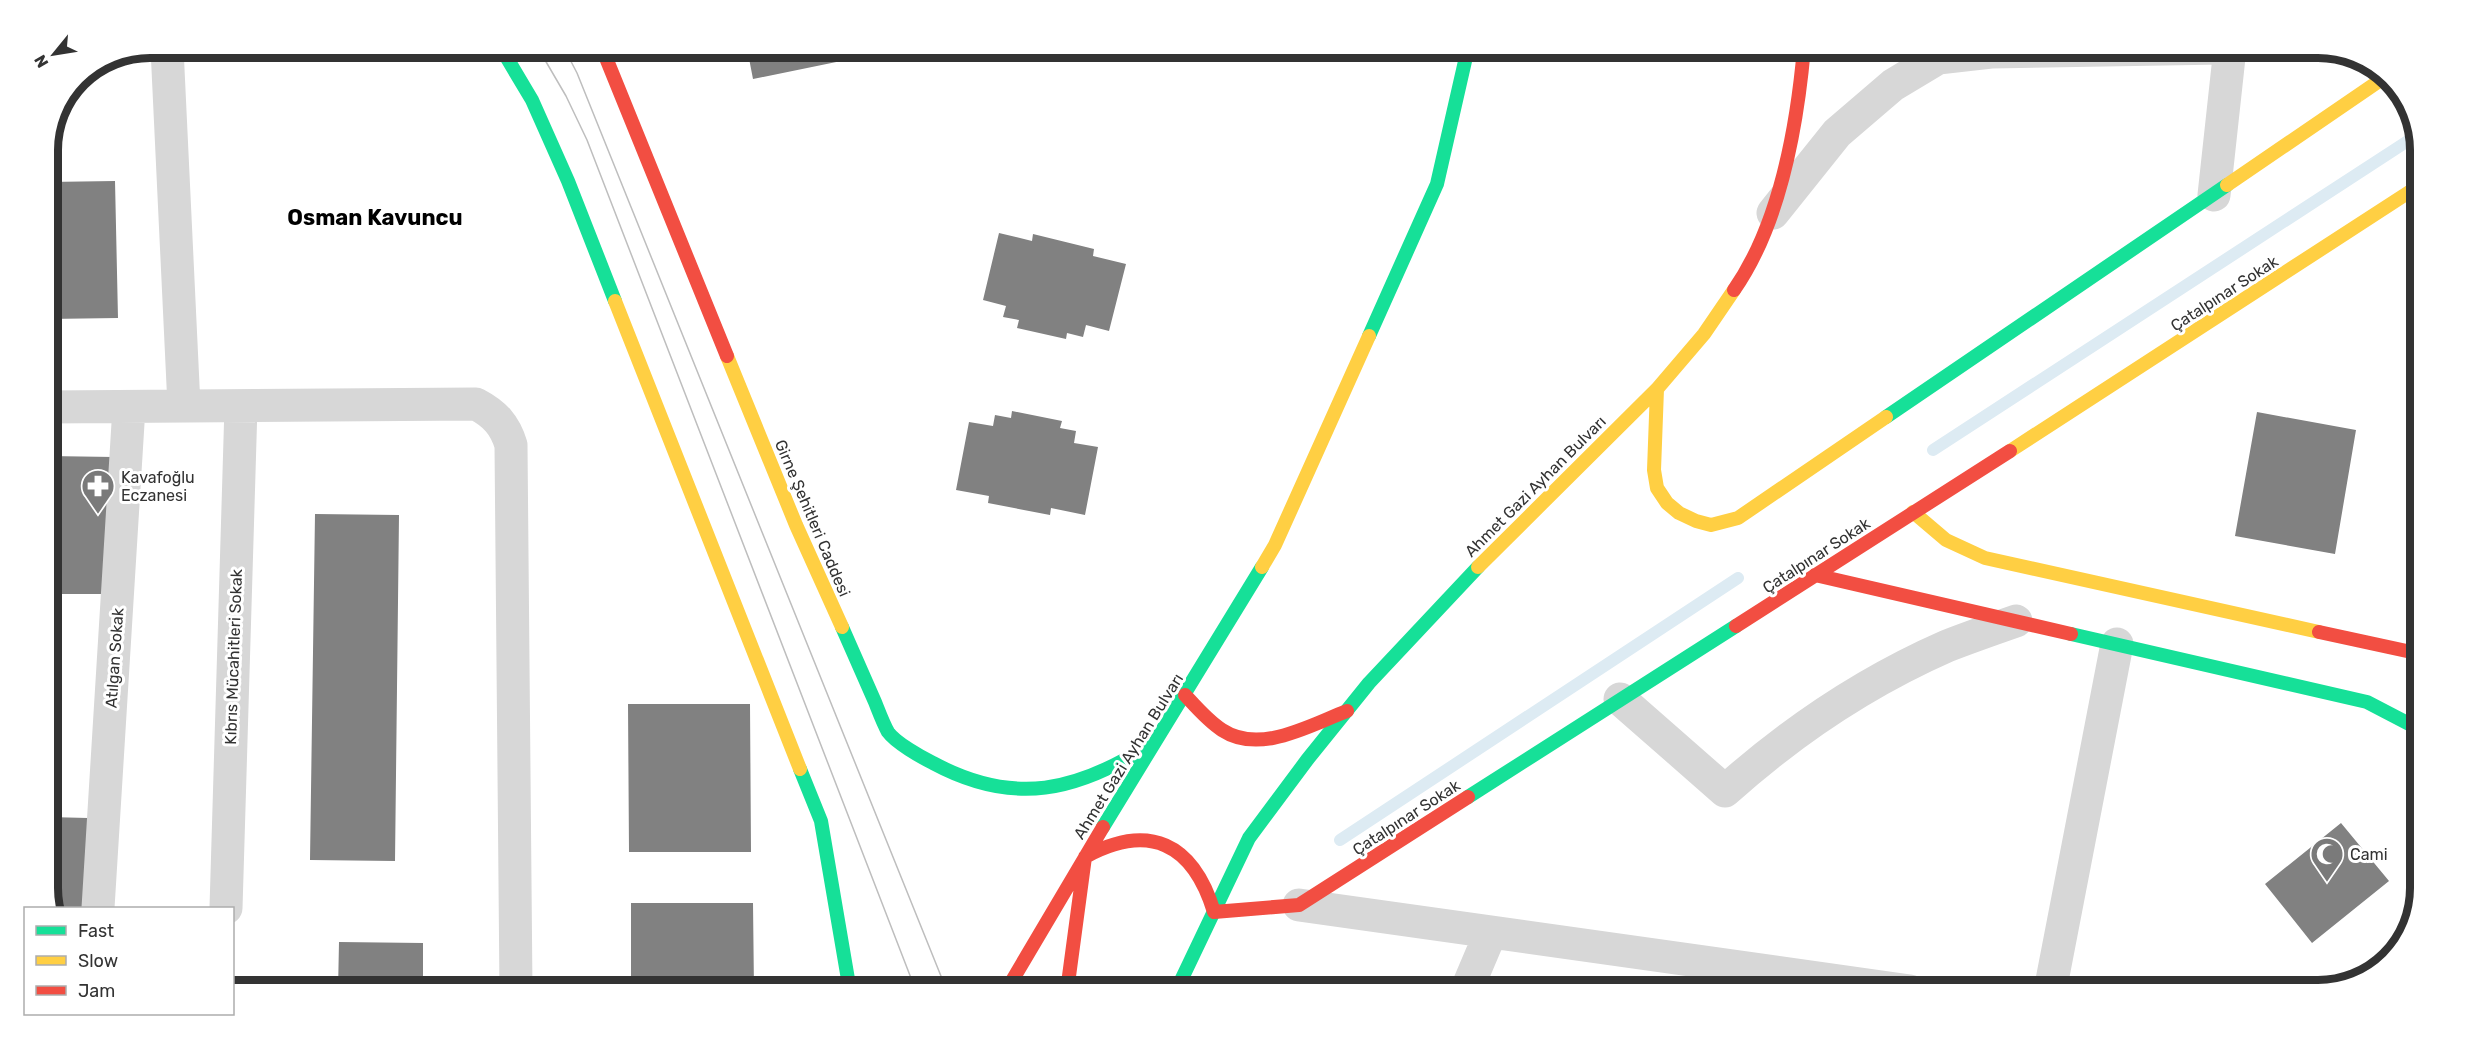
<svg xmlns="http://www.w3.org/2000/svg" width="2469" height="1039" font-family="Rubik,sans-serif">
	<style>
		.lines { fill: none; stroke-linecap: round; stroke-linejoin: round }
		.stream { stroke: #ddebf3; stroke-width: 12 }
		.building { fill: #818181 }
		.street { stroke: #d7d7d7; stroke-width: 33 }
		.fast { stroke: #16e098; stroke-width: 14 }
		.slow { stroke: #ffcf43; stroke-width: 14 }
		.jam { stroke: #f24e42; stroke-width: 14 }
		.tram { stroke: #bebebe; stroke-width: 1.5 }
		.labels { text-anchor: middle; stroke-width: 6; stroke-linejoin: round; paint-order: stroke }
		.street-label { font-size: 16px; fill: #333; stroke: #fff }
		.poi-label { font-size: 16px; fill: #333; stroke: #fff; text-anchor: start }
		.district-label { font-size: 22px; font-weight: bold; fill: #000; stroke: #fff }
		.rim { fill: none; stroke: #333; stroke-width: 8 }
	</style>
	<rect width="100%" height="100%" fill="#fff"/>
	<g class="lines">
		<path class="stream" d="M1933,450L2417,135
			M1340,840L1738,578"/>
	</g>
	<path class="building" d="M747,48H884L885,52L753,79Z
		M115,181L118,318L48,319V182Z
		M999,233L1032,241L1033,234L1094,249L1093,256L1126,264L1109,331L1086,325L1083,337L1067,333L1066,339L1017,328L1019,320L1003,317L1006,306L983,300Z
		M1012,411L1062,421L1060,428L1076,431L1074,443L1098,447L1085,515L1051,508L1050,515L988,503L989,496L956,490L969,422L993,426L995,415L1011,418Z
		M2257,412L2356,430L2335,554L2235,536Z
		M48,456L114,457L112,594H48Z
		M315,514L399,515L395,861L310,860Z
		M628,704H750L751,852H629Z
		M48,817L88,818L87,908H53L48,895Z
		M2341,823L2389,881L2312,943L2265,884Z
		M631,903H753L754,991H631Z
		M339,942L423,943V991H338Z"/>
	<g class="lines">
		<path class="street" d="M167,48L184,406
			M2214,195L2230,48
			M1773,213L1837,133L1893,85L1938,58L1991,52L2223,48
			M48,407L476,404C495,414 505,425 511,445L516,991
			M1620,699L1725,791C1792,731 1865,682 1947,646C1970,637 1993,629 2016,621
			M1299,905L1910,991
			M98,908L129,407
			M226,908L241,406
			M1466,991L1491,932
			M2050,991L2117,644"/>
		<path class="fast" d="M501,48L532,100L568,181L615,301
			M1369,336L1437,184L1468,48
			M1886,417L2227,185
			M842,627C853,652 864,677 875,702C879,712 883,723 888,732C896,743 921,757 933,763C1015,807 1077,791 1152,744
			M2071,634L2367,702L2415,727
			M800,769L821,821L850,991
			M1468,797L1736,626
			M1103,827L1262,567
			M1176,991L1249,838L1307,760L1369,683L1478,567"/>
		<path class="slow" d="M2227,185L2385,77
			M615,301L800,769
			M727,356L796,525L842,627
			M1657,389L1654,470L1657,488L1667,503L1679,513L1696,521L1711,525L1738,518L1886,417
			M2010,451L2420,185
			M1913,512L1946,540L1985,558L2319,632
			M1262,567L1275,545L1369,336
			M1478,567L1657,389L1704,334L1734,290"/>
		<path class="jam" d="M602,48L727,356
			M1734,290C1780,224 1797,127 1804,48
			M1815,575L2071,634
			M1736,626L2010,451
			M2319,632L2416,653
			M1185,695C1197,708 1208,721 1222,730C1260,755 1310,725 1347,711
			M1214,912L1299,905L1468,797
			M1006,991L1103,827
			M1067,991L1085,857C1149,822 1193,843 1214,912"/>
		<path class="tram" d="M538,48L566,96L587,140L916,991
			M564,48L577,73L947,991"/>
	</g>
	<defs>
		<g id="pharmacy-pin" transform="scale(1.725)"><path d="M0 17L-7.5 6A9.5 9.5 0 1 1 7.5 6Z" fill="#7a7a7a" stroke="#fff"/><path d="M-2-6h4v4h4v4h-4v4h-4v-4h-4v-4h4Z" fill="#fff"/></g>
		<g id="mosque-pin" transform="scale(1.725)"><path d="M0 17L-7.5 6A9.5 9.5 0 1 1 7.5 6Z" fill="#7a7a7a" stroke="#fff"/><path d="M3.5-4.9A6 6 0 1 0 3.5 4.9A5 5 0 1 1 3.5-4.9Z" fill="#fff"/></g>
	</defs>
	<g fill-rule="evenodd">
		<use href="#pharmacy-pin" x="98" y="486"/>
		<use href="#mosque-pin" x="2327" y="854"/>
	</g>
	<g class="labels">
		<g class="street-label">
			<text transform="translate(2224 293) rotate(-33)" y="6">Çatalpınar Sokak</text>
			<text transform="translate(1535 486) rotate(-45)" y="6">Ahmet Gazi Ayhan Bulvarı</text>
			<text transform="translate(813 518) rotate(67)" y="6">Girne Şehitleri Caddesi</text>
			<text transform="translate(1816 555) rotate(-33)" y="6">Çatalpınar Sokak</text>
			<text transform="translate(233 657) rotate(-88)" y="6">Kıbrıs Mücahitleri Sokak</text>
			<text transform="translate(114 658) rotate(-86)" y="6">Atılgan Sokak</text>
			<text transform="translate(1128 756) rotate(-58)" y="6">Ahmet Gazi Ayhan Bulvarı</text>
			<text transform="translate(1406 817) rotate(-33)" y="6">Çatalpınar Sokak</text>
		</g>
		<g class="poi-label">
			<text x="121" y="483">Kavafoğlu<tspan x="121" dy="18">Eczanesi</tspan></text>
			<text x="2350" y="860">Cami</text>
		</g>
		<g class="district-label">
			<text x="375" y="225">Osman Kavuncu</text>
		</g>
	</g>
	<path d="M0 0H2469V1039H0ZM150 58H2318A92 92 0 0 1 2410 150V888A92 92 0 0 1 2318 980H150A92 92 0 0 1 58 888V150A92 92 0 0 1 150 58Z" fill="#fff" fill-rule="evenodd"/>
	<path class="rim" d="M150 58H2318A92 92 0 0 1 2410 150V888A92 92 0 0 1 2318 980H150A92 92 0 0 1 58 888V150A92 92 0 0 1 150 58Z"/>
	<rect x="24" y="907" width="210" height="108" fill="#ffffff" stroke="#adadad" stroke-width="1.5"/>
	<rect x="36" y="926" width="30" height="9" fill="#16e098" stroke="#adadad" stroke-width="1.5"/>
	<text x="78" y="937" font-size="18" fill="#333333">Fast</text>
	<rect x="36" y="956" width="30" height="9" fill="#ffcf43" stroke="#adadad" stroke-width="1.5"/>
	<text x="78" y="967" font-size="18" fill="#333333">Slow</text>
	<rect x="36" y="986" width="30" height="9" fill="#f24e42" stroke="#adadad" stroke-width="1.5"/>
	<text x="78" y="997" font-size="18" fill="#333333">Jam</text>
	<g transform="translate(54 54) rotate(240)" stroke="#ffffff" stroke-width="4.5" paint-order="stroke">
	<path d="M0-4.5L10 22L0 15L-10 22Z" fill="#333333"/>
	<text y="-9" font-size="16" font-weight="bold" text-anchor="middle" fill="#333333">N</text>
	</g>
</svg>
